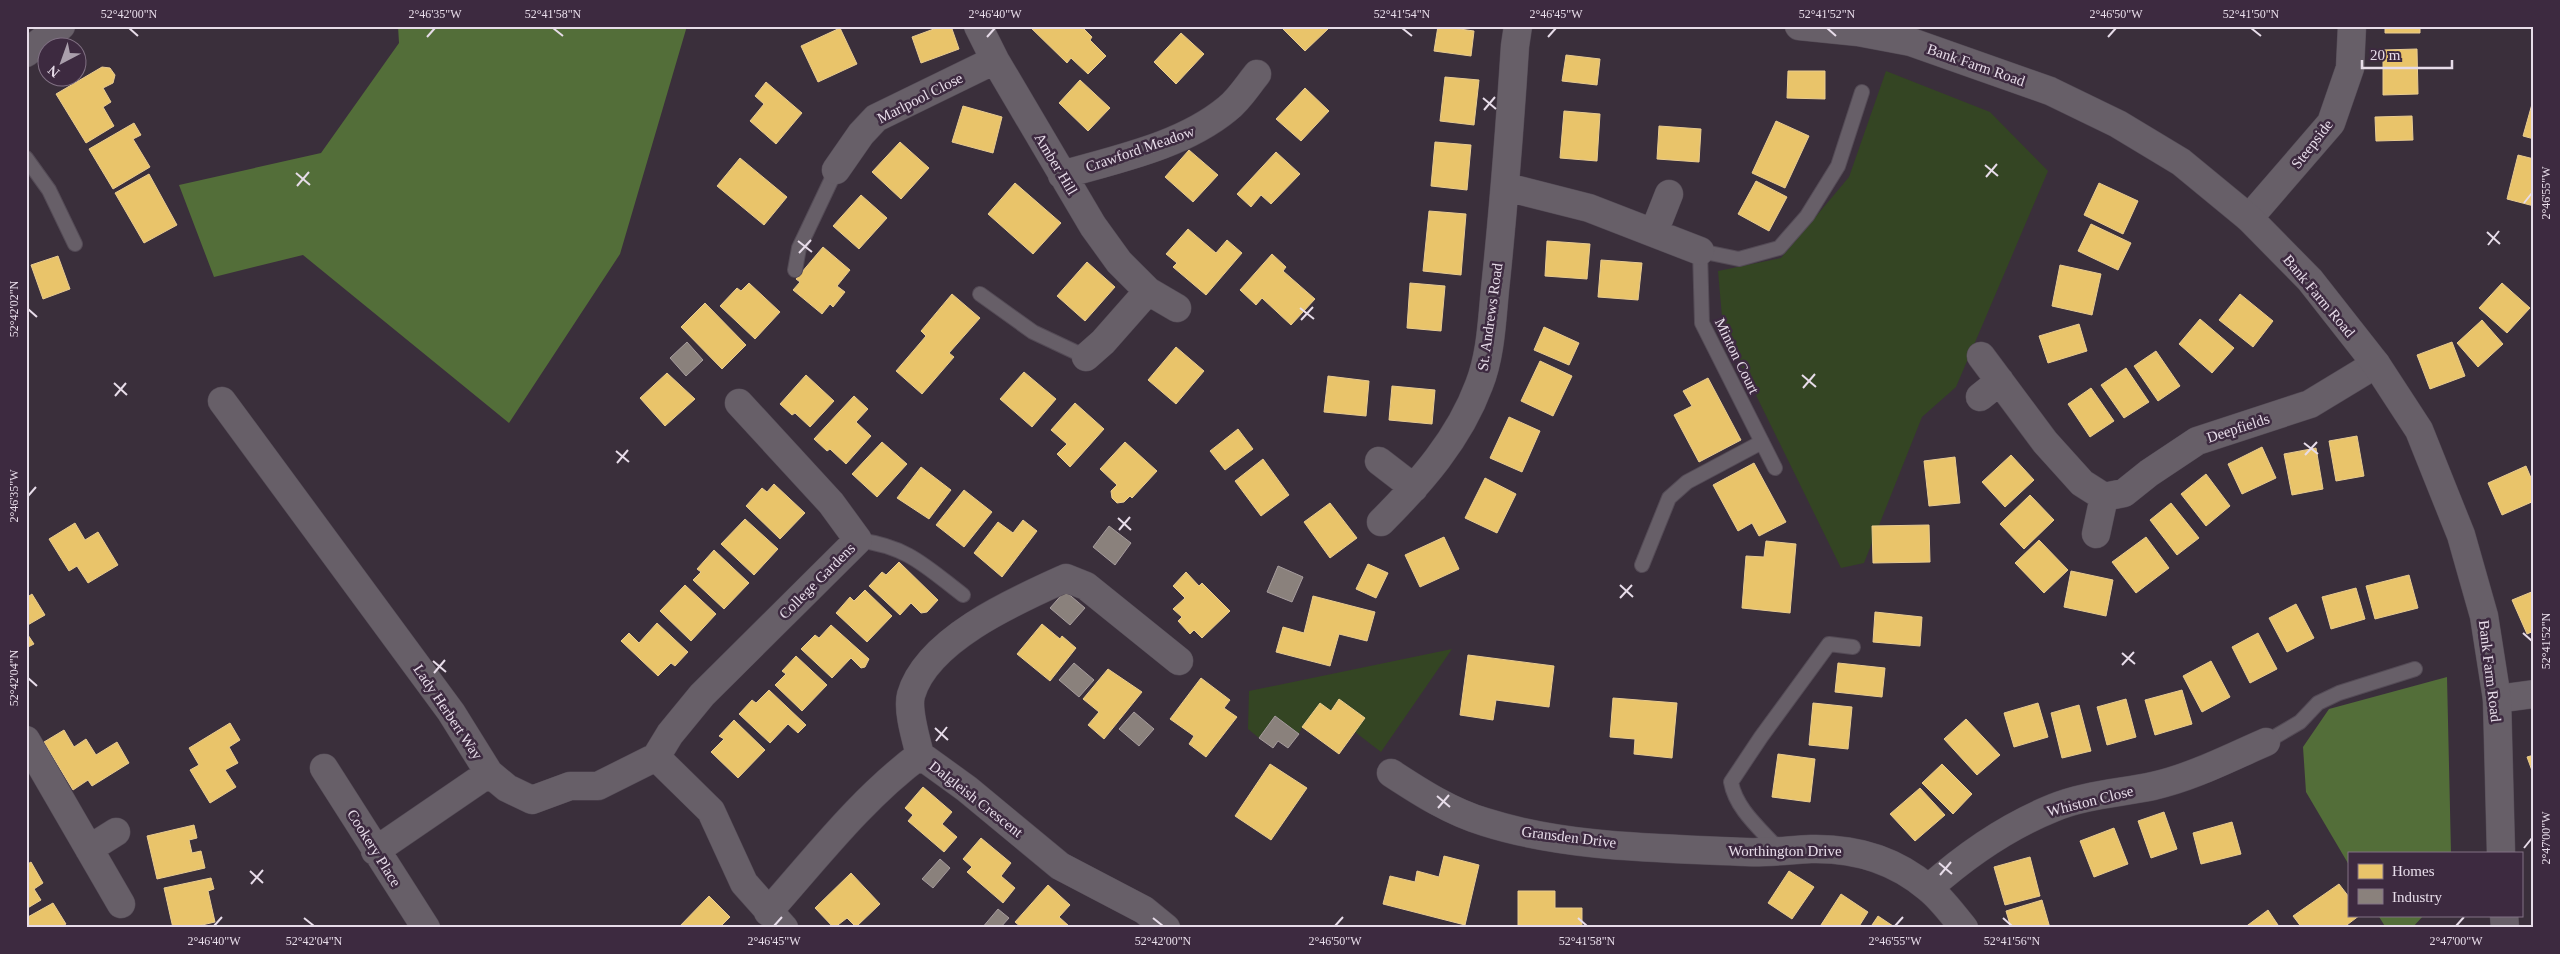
<svg xmlns="http://www.w3.org/2000/svg" width="2560" height="954" font-family="'Times New Roman',serif">
	<style>
		.green { fill: #344523 }
		.forest { fill: #536e39 }
		.homes { fill: #e9c46a; stroke: #e8cb90 }
		.industry { fill: #8a817c; stroke: #a69c9d }
		.lines { fill: none; stroke-linecap: round; stroke-linejoin: round }
		.lane-casing { stroke: #544b56; stroke-width: 16 }
		.street-casing { stroke: #544b56; stroke-width: 29 }
		.secondary-casing { stroke: #544b56; stroke-width: 29 }
		.lane { stroke: #675f68; stroke-width: 14 }
		.street { stroke: #675f68; stroke-width: 28 }
		.secondary { stroke: #675f68; stroke-width: 28 }
		.ticks { fill: none; stroke: #e7dce9; stroke-width: 2 }
		.labels { text-anchor: middle; stroke-width: 5; stroke-linejoin: round; paint-order: stroke }
		.street-label { font-size: 15px; fill: #e7dce9; stroke: #3d2a40 }
		.neatline { fill: none; stroke: #e7dce9; stroke-width: 2 }
		.ticks-label { font-size: 12px; text-anchor: middle; fill: #e7dce9 }
	</style>
	<rect width="100%" height="100%" fill="#3a2f3b"/>
	<path class="green" d="M1886,71L1990,112L2048,171L1956,387L1922,417L1864,563L1841,568L1723,328L1718,271L1781,258L1849,177Z
		M1452,649L1381,752L1355,732L1365,718L1340,700L1331,711L1302,727L1299,734L1275,716L1259,738L1248,729L1249,691Z"/>
	<path class="forest" d="M398,26H687L620,254L509,423L303,255L214,277L179,185L321,153L399,43Z
		M2447,677L2451,853H2349V865L2306,792L2303,747L2329,709Z
		M2378,915H2424L2412,928H2386Z"/>
	<path class="homes" d="M942,26H951L959,49L921,63L912,37Z
		M1029,26H1081L1092,37L1090,40L1106,56L1088,74L1071,58L1067,63Z
		M1280,26H1325L1328,29L1305,51Z
		M1438,26L1474,31L1471,56L1434,51Z
		M2385,26H2420V33H2385Z
		M840,28L857,64L818,82L801,46Z
		M1181,33L1204,54L1176,84L1154,62Z
		M2417,49L2418,94L2383,95V50Z
		M1566,55L1600,59L1597,85L1562,81Z
		M102,67L110,68L115,75L113,83L103,88L111,102L103,107L114,126L86,143L56,94Z
		M1788,71H1825V99L1787,98Z
		M1445,77L1479,80L1474,125L1440,121Z
		M1080,80L1110,108L1088,131L1059,103Z
		M766,82L802,113L776,144L750,121L764,104L755,96Z
		M1305,88L1329,111L1301,141L1276,119Z
		M2534,97V139L2523,136Z
		M963,106L1002,117L993,153L952,142Z
		M1564,111L1600,114L1597,161L1560,158Z
		M2412,116L2413,140L2376,141L2375,117Z
		M1776,121L1809,136L1785,188L1752,173Z
		M134,123L141,135L133,139L150,167L113,189L89,149Z
		M1659,126L1701,129L1699,162L1657,159Z
		M900,142L929,168L901,199L872,172Z
		M1435,142L1471,145L1467,190L1431,186Z
		M1189,150L1218,175L1193,202L1165,177Z
		M1276,152L1300,174L1271,204L1261,195L1251,207L1237,194Z
		M2518,155L2534,159V206L2507,199Z
		M740,158L787,197L764,225L717,186Z
		M149,174L177,225L144,243L115,193Z
		M1756,181L1787,197L1769,231L1738,214Z
		M1015,183L1061,223L1033,254L988,214Z
		M2099,183L2138,201L2123,234L2084,215Z
		M861,195L887,218L859,249L833,226Z
		M1429,211L1466,214L1461,275L1423,271Z
		M2091,224L2131,243L2118,270L2078,251Z
		M1188,229L1216,253L1227,240L1242,253L1206,295L1173,267L1177,263L1166,254Z
		M1547,241L1590,244L1587,279L1545,276Z
		M823,247L850,270L837,286L845,292L833,307L830,304L822,314L793,290L800,282L796,279Z
		M1272,254L1286,267L1283,271L1315,299L1291,325L1262,298L1256,305L1240,290Z
		M58,256L70,289L43,299L31,265Z
		M1601,260L1642,263L1638,300L1598,297Z
		M1087,262L1115,287L1085,321L1057,296Z
		M2060,265L2101,274L2092,315L2052,306Z
		M749,283L780,312L755,339L720,306L737,288L741,291Z
		M1410,283L1445,286L1441,331L1407,328Z
		M2502,283L2530,308L2507,333L2479,308Z
		M952,294L980,318L949,353L954,357L922,394L896,371L926,336L921,331Z
		M2240,294L2273,321L2253,347L2219,320Z
		M705,303L746,345L722,369L681,327Z
		M2200,319L2234,348L2212,373L2179,344Z
		M2482,320L2503,344L2478,367L2457,343Z
		M2079,324L2087,351L2048,363L2039,336Z
		M1544,327L1579,343L1569,365L1534,350Z
		M2452,342L2465,376L2430,389L2417,355Z
		M1176,347L1204,371L1176,404L1148,380Z
		M2156,351L2180,386L2158,401L2134,366Z
		M1540,361L1572,376L1553,416L1521,401Z
		M2126,368L2149,402L2124,418L2101,385Z
		M1024,372L1056,399L1032,427L1000,399Z
		M667,373L695,399L665,426L640,398Z
		M806,375L834,401L810,427L795,413L792,415L780,404Z
		M1328,376L1369,381L1366,416L1324,412Z
		M1708,378L1741,440L1699,462L1674,415L1692,406L1683,391Z
		M1392,386L1435,390L1432,424L1389,420Z
		M2091,388L2114,421L2090,437L2068,404Z
		M854,396L868,409L856,422L871,436L846,464L830,449L827,451L814,439Z
		M1075,403L1104,429L1070,467L1057,454L1067,444L1051,430Z
		M1509,417L1540,431L1522,472L1490,458Z
		M1238,429L1253,449L1225,470L1210,451Z
		M2357,436L2364,476L2336,481L2329,441Z
		M882,442L907,464L877,497L852,474Z
		M1125,442L1157,471L1132,498L1130,496L1124,502L1117,503L1112,498L1111,491L1117,485L1100,469Z
		M2262,447L2276,478L2242,494L2228,464Z
		M2316,448L2323,489L2292,495L2284,454Z
		M2011,455L2034,480L2005,507L1982,482Z
		M1955,457L1960,503L1929,506L1924,461Z
		M1263,459L1289,495L1261,516L1235,481Z
		M1754,463L1786,522L1759,536L1752,523L1738,531L1713,485Z
		M2526,466L2534,485V501L2502,515L2488,483Z
		M921,467L951,490L929,519L897,498Z
		M2206,474L2230,506L2206,526L2181,494Z
		M1485,478L1516,494L1497,533L1465,518Z
		M774,484L805,513L780,539L746,506L762,488L767,492Z
		M964,490L992,512L964,547L936,525Z
		M2030,495L2054,520L2024,549L2000,524Z
		M1330,503L1357,538L1330,558L1304,522Z
		M2171,503L2199,538L2177,555L2150,520Z
		M745,519L778,549L754,575L721,544Z
		M1023,520L1037,531L1002,577L974,553L998,522L1013,533Z
		M75,523L85,540L98,532L118,565L88,583L77,566L69,571L49,539Z
		M1929,525L1930,562L1873,563L1872,526Z
		M1444,537L1459,569L1420,587L1405,555Z
		M2146,537L2169,568L2136,593L2112,562Z
		M2039,540L2068,570L2044,593L2015,563Z
		M1766,541L1796,544L1790,613L1742,608L1746,556L1764,557Z
		M714,550L749,583L724,609L693,580L701,572L697,569Z
		M899,562L938,600L927,612L921,613L911,603L900,615L869,586L882,572L886,575Z
		M1368,564L1388,573L1376,598L1356,589Z
		M2071,571L2113,580L2106,616L2064,607Z
		M1186,572L1199,586L1202,583L1230,611L1202,638L1194,630L1190,634L1178,621L1182,617L1173,609L1185,598L1173,586Z
		M2409,575L2418,608L2375,619L2366,586Z
		M685,585L716,614L691,641L660,611Z
		M2356,588L2365,619L2331,629L2322,597Z
		M865,590L892,616L867,642L836,613L850,597L854,601Z
		M2534,591V631L2527,634L2512,600Z
		M32,594L45,615L26,626V598Z
		M1313,596L1375,612L1367,641L1339,634L1330,666L1276,652L1283,627L1304,633Z
		M2296,604L2314,638L2287,652L2269,618Z
		M1875,612L1922,617L1920,646L1873,642Z
		M657,623L688,652L675,666L671,663L658,676L621,641L629,633L639,643Z
		M1042,624L1060,639L1062,636L1076,648L1050,681L1017,654Z
		M831,625L869,659L865,667L861,668L851,658L832,678L801,649L815,635L819,638Z
		M26,632L34,644L26,648Z
		M2258,633L2277,669L2250,683L2232,647Z
		M1468,655L1554,666L1549,707L1496,700L1493,720L1460,715Z
		M796,656L827,685L802,711L775,685L786,674L782,671Z
		M2211,661L2230,697L2202,712L2183,676Z
		M1838,663L1885,668L1882,697L1835,692Z
		M1108,669L1142,692L1104,739L1088,725L1099,712L1083,699Z
		M1201,678L1230,700L1224,708L1237,717L1206,757L1189,744L1194,736L1170,719Z
		M769,690L806,725L798,733L788,724L770,743L739,714L752,700L756,703Z
		M2182,690L2192,724L2155,735L2145,700Z
		M1613,698L1677,703L1672,758L1634,754L1635,739L1610,737Z
		M1339,699L1365,718L1339,754L1302,727L1320,703L1331,711Z
		M2126,699L2136,737L2107,745L2097,707Z
		M1813,703L1852,707L1848,749L1809,745Z
		M2038,703L2048,737L2014,747L2004,713Z
		M2079,705L2091,751L2062,758L2051,713Z
		M1966,719L2000,755L1977,775L1944,739Z
		M734,720L765,750L738,778L711,752L724,739L719,736Z
		M230,723L240,740L229,747L238,763L225,770L236,787L210,803L190,770L199,765L189,748Z
		M64,730L74,747L86,739L96,755L117,742L129,763L92,786L88,780L73,790L44,742Z
		M1778,754L1815,759L1810,802L1772,797Z
		M2534,755V776L2527,757Z
		M1270,764L1307,788L1271,840L1235,816Z
		M1942,764L1972,794L1953,814L1922,783Z
		M923,787L952,812L942,824L957,837L944,852L908,821L913,815L905,808Z
		M1920,788L1945,815L1915,841L1890,814Z
		M2164,812L2177,849L2151,858L2138,821Z
		M2232,822L2241,854L2201,864L2193,833Z
		M194,825L197,838L189,840L192,853L201,851L205,868L157,879L147,836Z
		M2114,828L2128,864L2094,877L2080,841Z
		M981,838L1011,863L1001,876L1015,888L1003,903L967,872L972,867L963,859Z
		M1444,856L1479,865L1465,925L1383,904L1390,876L1415,882L1417,871L1439,877Z
		M2030,857L2040,896L2005,905L1994,867Z
		M31,862L43,883L34,889L41,900L26,909V865Z
		M1789,871L1814,887L1792,919L1768,903Z
		M851,873L880,904L856,927L847,918L834,928L815,908Z
		M211,878L214,889L208,891L215,922L189,928H173L164,888Z
		M2339,884L2349,897V915H2360L2343,928H2302L2293,916Z
		M1048,885L1070,905L1059,917L1069,926L1067,928H1022L1015,922Z
		M1518,891H1555V908H1582V928H1518Z
		M1841,894L1868,912L1858,928H1819Z
		M709,896L730,917L719,928H678Z
		M2042,900L2050,928H2011L2006,911Z
		M53,903L66,924L59,928H26V918Z
		M2268,910L2280,928H2244Z
		M1878,916L1896,928H1870Z"/>
	<path class="industry" d="M687,342L703,360L686,376L670,358Z
		M1109,526L1131,543L1115,565L1093,547Z
		M1278,566L1303,577L1292,602L1267,592Z
		M1065,591L1085,608L1070,625L1050,608Z
		M1074,663L1094,680L1079,697L1059,680Z
		M1134,712L1154,729L1139,746L1119,729Z
		M1275,716L1299,734L1288,748L1278,741L1273,748L1259,738Z
		M940,859L950,868L933,888L922,879Z
		M998,909L1009,918L1000,928H982Z"/>
	<g class="lines">
		<g class="lane-casing">
			<path id="lane" d="M26,158L49,190L75,244
				M795,270L799,248L836,170
				M980,294L1033,332L1086,357
				M1775,468L1702,323L1700,251L1739,259L1779,248L1807,216L1838,166L1862,92
				M858,540C908,547 924,565 963,595
				M1642,565L1669,498L1687,482L1762,442
				M2266,742L2300,722L2318,703L2339,693L2415,669
				M1780,851C1762,830 1736,810 1731,782L1761,737L1829,644L1853,647"/>
		</g>
		<g class="street-casing">
			<path id="street" d="M978,26L995,60L1093,226L1119,262L1148,291L1177,308
				M26,53L61,26
				M836,170L861,134L876,118L995,60
				M1062,175C1117,159 1182,146 1227,109C1239,100 1248,85 1257,74
				M1506,187L1589,208L1700,251
				M2249,218L2331,123L2350,68L2352,26
				M1654,232L1669,194
				M1981,356L2045,442L2082,483L2104,497L2124,493L2149,473L2197,441L2310,404L2376,364
				M1086,357L1103,342L1148,291
				M1980,397L2000,381
				M222,401L451,712L489,773L507,788L532,800L570,786H598L656,757L711,811L744,883L784,928
				M1379,461L1414,488
				M1381,522C1421,482 1459,439 1479,385C1492,352 1492,314 1496,280C1504,202 1510,124 1515,46L1518,26
				M2096,534L2104,497
				M2497,699L2534,694
				M26,740L121,904
				M920,755C916,739 907,710 911,695C927,639 1017,600 1066,578L1086,586L1179,661
				M656,757L670,734L702,695L858,540L831,503L739,403
				M324,768L426,928
				M1391,773C1420,792 1451,812 1485,822C1567,848 1661,848 1746,852C1768,853 1789,850 1811,849C1854,848 1895,860 1928,888C1942,899 1953,915 1964,928
				M89,849L116,832
				M375,851L489,773
				M1929,888C1966,855 2006,827 2053,808C2084,795 2120,793 2153,786C2193,777 2229,758 2266,742
				M768,912C816,858 862,798 920,755L967,789L1060,866L1144,910L1166,928"/>
		</g>
		<g class="secondary-casing">
			<path id="secondary" d="M1799,26L1858,32L1911,42L2050,91L2118,124L2181,162L2249,218L2310,280L2376,364L2419,430L2461,535L2484,616L2497,699L2501,853
				M2504,915L2505,928"/>
		</g>
		<use href="#lane" class="lane"/>
		<use href="#street" class="street"/>
		<use href="#secondary" class="secondary"/>
	</g>
	<path class="ticks" d="M129,28L138,36M553,28L563,36M1402,28L1412,36M1827,28L1836,36M2251,28L2261,36M427,37L435,28M987,37L995,28M1548,37L1556,28M2108,37L2116,28M1483,98L1496,109M1484,110L1495,97M1985,165L1998,176M296,173L310,185M1986,177L1997,164M297,186L309,172M2524,203L2532,193M2487,232L2500,244M798,241L812,252M2488,245L2499,231M799,253L811,240M1300,308L1314,319M28,309L37,317M1301,320L1313,307M1802,375L1816,387M114,383L127,395M1803,388L1815,374M115,396L126,383M2304,443L2318,454M616,451L629,462M2305,455L2317,442M617,463L628,450M28,496L36,487M1118,518L1131,530M1119,530L1130,517M1620,585L1633,597M1620,598L1632,585M2523,633L2532,641M2122,653L2135,664M433,661L446,672M2122,665L2134,652M434,673L445,660M28,678L37,686M935,728L948,740M936,741L947,727M1437,796L1450,807M1438,808L1449,795M2524,848L2532,838M1939,863L1952,874M250,871L263,883M1940,875L1951,862M251,884L263,870M304,918L314,926M1153,918L1163,926M1578,918L1587,926M2003,918L2012,926M214,926L222,917M774,926L782,917M1335,926L1343,917M1895,926L1903,917M2456,926L2464,917"/>
	<g class="labels">
		<g class="street-label">
			<text transform="translate(1976 65) rotate(19)" y="5">Bank Farm Road</text>
			<text transform="translate(920 98) rotate(-27)" y="5">Marlpool Close</text>
			<text transform="translate(2312 144) rotate(-52)" y="5">Steepside</text>
			<text transform="translate(1140 149) rotate(-19)" y="5">Crawford Meadow</text>
			<text transform="translate(1056 164) rotate(59)" y="5">Amber Hill</text>
			<text transform="translate(2319 296) rotate(50)" y="5">Bank Farm Road</text>
			<text transform="translate(1490 317) rotate(-82)" y="5">St. Andrews Road</text>
			<text transform="translate(1737 356) rotate(64)" y="5">Minton Court</text>
			<text transform="translate(2238 428) rotate(-18)" y="5">Deepfields</text>
			<text transform="translate(817 581) rotate(-45)" y="5">College Gardens</text>
			<text transform="translate(2490 671) rotate(83)" y="5">Bank Farm Road</text>
			<text transform="translate(448 712) rotate(56)" y="5">Lady Herbert Way</text>
			<text transform="translate(976 799) rotate(38)" y="5">Dalgleish Crescent</text>
			<text transform="translate(2090 801) rotate(-14)" y="5">Whiston Close</text>
			<text transform="translate(1569 837) rotate(7)" y="5">Gransden Drive</text>
			<text transform="translate(374 848) rotate(58)" y="5">Cookery Place</text>
			<text x="1785" y="856">Worthington Drive</text>
		</g>
	</g>
	<rect width="2560" height="954" fill="none" stroke="#3d2a40" stroke-width="55"/>
	<rect x="2348" y="852" width="175" height="65" fill="#3d2a40" stroke="#817184"/>
	<rect x="2358" y="864" width="25" height="15" fill="#e9c46a" stroke="#817184"/>
	<text x="2392" y="876" font-size="15" fill="#e7dce9">Homes</text>
	<rect x="2358" y="889" width="25" height="15" fill="#8a817c" stroke="#817184"/>
	<text x="2392" y="902" font-size="15" fill="#e7dce9">Industry</text>
	<g transform="translate(62 62) rotate(221)"><circle r="24" fill="#3d2a40" stroke="#817184"/>
	<path d="M0-4L9 19L0 12L-9 19Z" fill="#aa9fac"/>
	<text y="-8" font-size="14" font-weight="bold" text-anchor="middle" fill="#e7dce9">N</text>
	</g>
	<path d="M2362 60v8h90v-8" fill="none" stroke="#e7dce9" stroke-width="2.5"/>
	<text x="2370" y="60" font-size="15" fill="#e7dce9" stroke="#3d2a40" stroke-width="4" paint-order="stroke">20 m</text>
	<rect x="28" y="28" width="2504" height="898" class="neatline"/>
	<g class="ticks-label">
		<text x="129" y="18">52°42'00"N</text>
		<text x="435" y="18">2°46'35"W</text>
		<text x="553" y="18">52°41'58"N</text>
		<text x="995" y="18">2°46'40"W</text>
		<text x="1402" y="18">52°41'54"N</text>
		<text x="1556" y="18">2°46'45"W</text>
		<text x="1827" y="18">52°41'52"N</text>
		<text x="2116" y="18">2°46'50"W</text>
		<text x="2251" y="18">52°41'50"N</text>
		<text transform="translate(2546 193) rotate(-90)" y="4">2°46'55"W</text>
		<text transform="translate(14 309) rotate(-90)" y="4">52°42'02"N</text>
		<text transform="translate(14 496) rotate(-90)" y="4">2°46'35"W</text>
		<text transform="translate(2546 641) rotate(-90)" y="4">52°41'52"N</text>
		<text transform="translate(14 678) rotate(-90)" y="4">52°42'04"N</text>
		<text transform="translate(2546 838) rotate(-90)" y="4">2°47'00"W</text>
		<text x="214" y="945">2°46'40"W</text>
		<text x="314" y="945">52°42'04"N</text>
		<text x="774" y="945">2°46'45"W</text>
		<text x="1163" y="945">52°42'00"N</text>
		<text x="1335" y="945">2°46'50"W</text>
		<text x="1587" y="945">52°41'58"N</text>
		<text x="1895" y="945">2°46'55"W</text>
		<text x="2012" y="945">52°41'56"N</text>
		<text x="2456" y="945">2°47'00"W</text>
	</g>
</svg>
